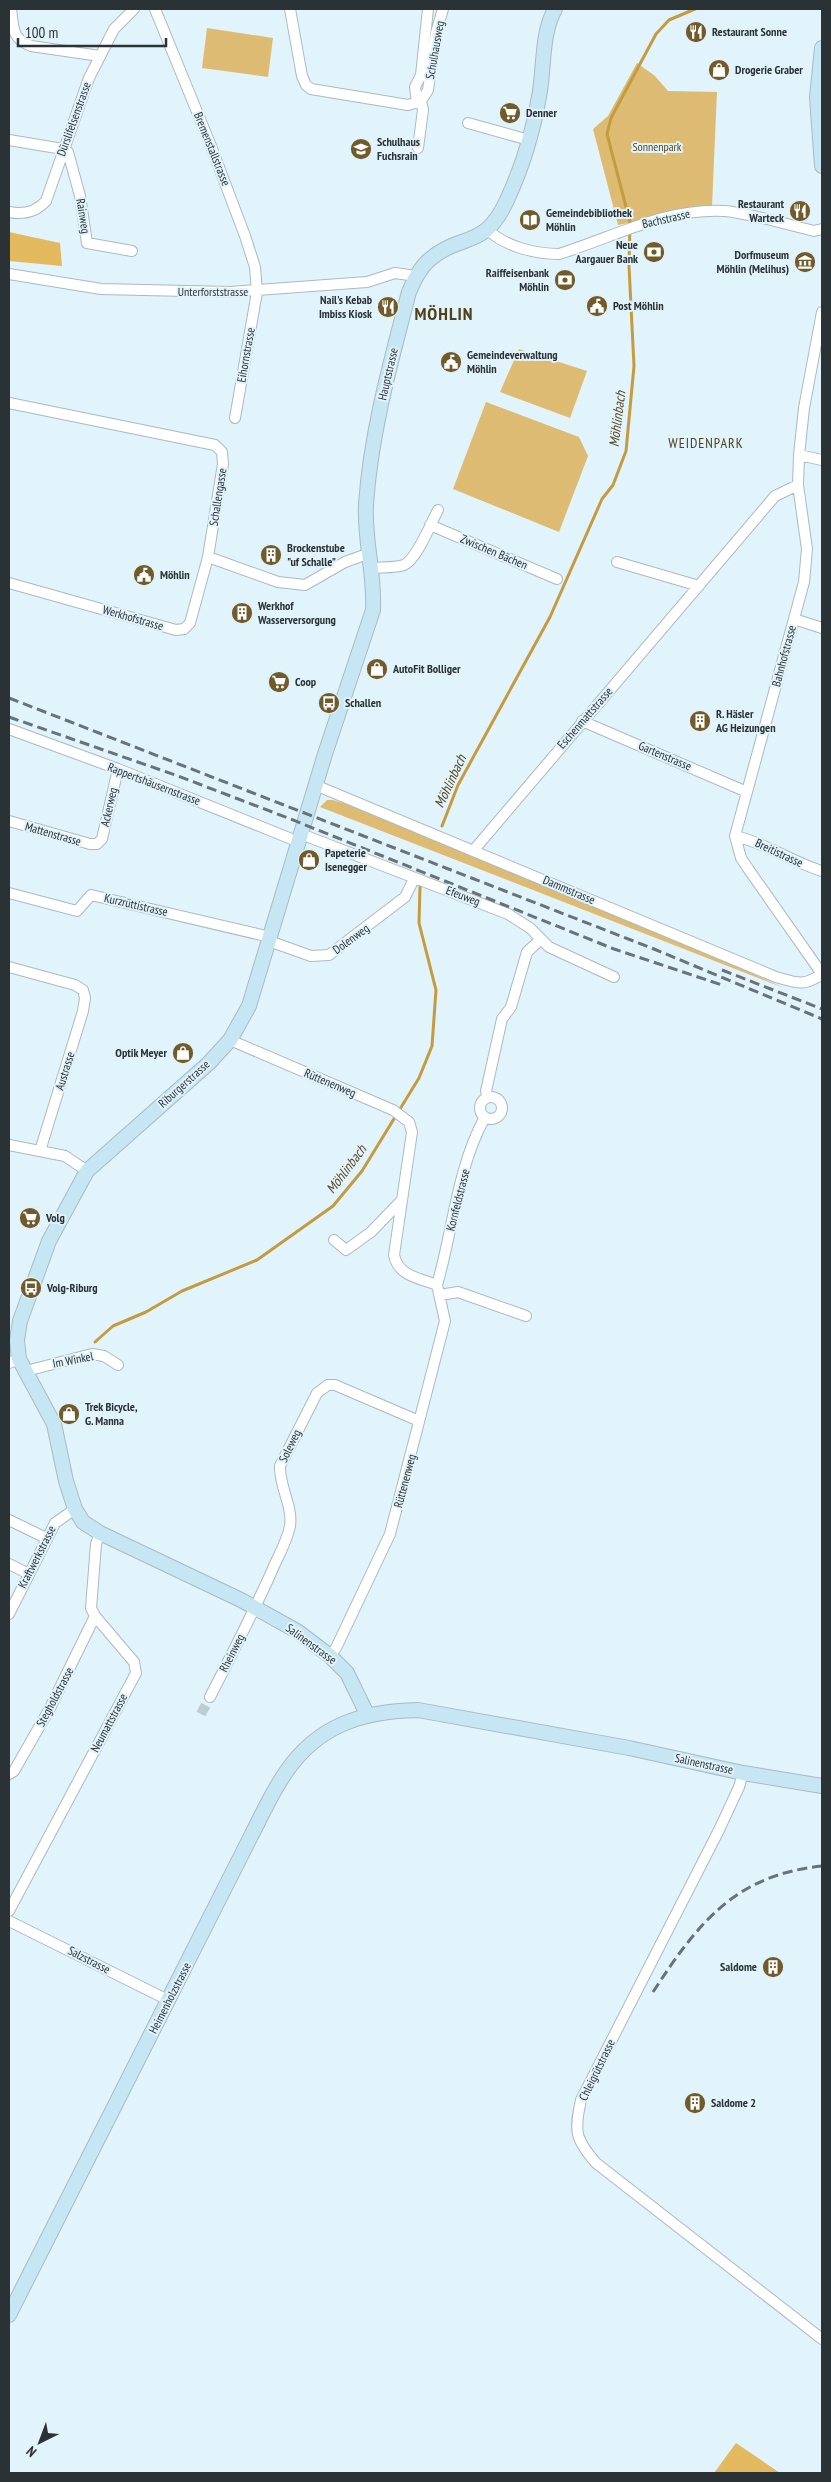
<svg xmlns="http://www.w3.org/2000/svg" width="831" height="2482" font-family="'PT Sans Narrow',sans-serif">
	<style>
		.green { fill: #debb72 }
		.forest { fill: #e3b95f }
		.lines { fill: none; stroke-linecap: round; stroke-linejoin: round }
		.stream { stroke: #c59b3f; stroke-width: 3 }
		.street-tunnel { stroke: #bdccd3; stroke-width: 10; stroke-dasharray: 10 5; stroke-linecap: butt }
		.street-casing { stroke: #a9bac2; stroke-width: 12 }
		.secondary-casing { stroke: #a9bac2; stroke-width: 16 }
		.street { stroke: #fff; stroke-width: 10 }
		.secondary { stroke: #c6e6f3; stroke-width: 14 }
		.rail { stroke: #687377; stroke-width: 3; stroke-dasharray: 10 5; stroke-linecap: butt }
		.labels { text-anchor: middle; stroke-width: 4; stroke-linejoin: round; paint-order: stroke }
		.poi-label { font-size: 12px; font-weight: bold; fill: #2b3235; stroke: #e1f3fb; text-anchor: start }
		.street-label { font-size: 12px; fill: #2b3235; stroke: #e1f3fb }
		.park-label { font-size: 12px; fill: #584620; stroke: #e1f3fb }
		.water-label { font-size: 14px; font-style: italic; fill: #584620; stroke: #e1f3fb }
		.neighbourhood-label { font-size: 14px; letter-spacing: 1px; fill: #513f18; stroke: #e1f3fb }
		.district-label { font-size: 18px; font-weight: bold; letter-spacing: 1px; fill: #513f18; stroke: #e1f3fb }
	</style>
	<rect width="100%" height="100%" fill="#e1f3fb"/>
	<path class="green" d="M207,28L273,38L268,77L202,68Z
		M637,63L655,76L668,91L717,92L712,206L618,225L593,129L608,116Z
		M519,349L587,371L570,418L500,392Z
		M486,402L579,437L588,456L559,532L453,489Z
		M327,800H333L363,809L699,949L784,988L320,807Z"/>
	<path class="forest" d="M9,232L60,243L62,266L9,261Z
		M736,2443L780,2473H714Z"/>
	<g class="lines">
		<path class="stream" d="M442,826L458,785L550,617L602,499L613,485L626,451L634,366L629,266L630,222L607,134L611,118L656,34L669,20L695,9
			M95,1342L113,1326L146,1312L182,1291L257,1260L333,1206L362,1171L419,1078L432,1046L436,990L419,923L420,887"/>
		<path class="street-tunnel" d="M201,1714L210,1697"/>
		<g class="street-casing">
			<path id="street" d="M11,9C14,28 11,38 31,46L100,56
				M155,9L211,146L245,236L255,267L257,292L235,418
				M290,9L302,76L306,85L311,89L408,105L421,101
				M417,102L415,87L421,75L428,9
				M468,123L529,140
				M9,140L63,149L68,152L80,196L87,243L132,251
				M418,148L423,110L421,101L428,90L436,33L443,9
				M9,212C24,215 36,212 46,201L89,78L114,29L134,9
				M488,230C506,247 536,254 559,254C614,237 665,208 724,211C749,213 789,225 814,231L822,229
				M9,274L101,289L230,292L367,282L395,273L416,276
				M822,312L804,408L799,455L798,485L807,549L804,582L735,836L741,858L749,870L822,974
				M9,403L215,445L222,452L223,464L208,557L278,582L305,585L345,562L370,553
				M799,455L822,460
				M430,525L557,579
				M617,562L699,586
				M372,568C381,567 395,568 404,565C417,559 431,523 438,510
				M9,583L176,630L184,629L190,623L208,557
				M794,619L822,628
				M582,721L747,792
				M9,729L118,769L299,842
				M315,785L776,977C797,983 803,987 822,974
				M9,821L90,844H97L102,839L118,769
				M301,834L508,914L530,928L549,947L614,977
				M735,836C766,843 792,862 822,871
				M473,851L775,496L798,485
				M9,893L77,911L91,895L270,937
				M269,941L311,956L329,955L405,897L414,879
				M9,967L75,985L83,990L85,998L83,1011L40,1151
				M230,1040L393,1110L409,1122L412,1132L394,1255C398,1276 419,1278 437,1285L445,1321L390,1534L336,1648L330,1656
				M480 1108a11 11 0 1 1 22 0a11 11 0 1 1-22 0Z
				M488,1097L486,1091L502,1019L511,1007L527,952L541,939
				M9,1145L65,1156L87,1171
				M334,1240L346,1250L371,1232L401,1201
				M437,1285C453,1230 457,1168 485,1117
				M440,1295L458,1292L526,1316
				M9,1363L19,1359
				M26,1371L92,1354L104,1356L118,1365
				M9,1520L46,1538
				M9,1564L29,1574
				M9,1614L55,1523L75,1509
				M210,1697C231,1656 252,1615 271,1573C277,1558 287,1542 290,1526C293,1506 279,1486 280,1466L317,1393L328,1385H335L419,1421
				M743,1773L739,1787L719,1830L581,2100C574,2131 575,2139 596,2163L822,2339
				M9,1774L14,1771L50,1708L95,1616
				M9,1911L136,1673L134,1662L95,1616L91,1608L96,1544L100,1533
				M9,1921L168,2000"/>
		</g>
		<g class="secondary-casing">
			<path id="secondary" d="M822,48L817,97L822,166
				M367,1714L347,1673L330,1656L297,1631L241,1600L100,1533L83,1522L75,1509L66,1481L54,1424L19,1359L17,1340L20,1321L49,1241L87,1171L209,1063L230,1040L249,1006L325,754L373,610C375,574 364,540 366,504C371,432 391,361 409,292C414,281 419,269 429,260C461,232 484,251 507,200C523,166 534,128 540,91C544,65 542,32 555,9
				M9,2315L251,1836C262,1815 272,1792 286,1772C318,1725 363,1711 418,1710L629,1748L743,1773L822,1786"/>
		</g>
		<use href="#street" class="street"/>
		<use href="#secondary" class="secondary"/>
		<path class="rail" d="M9,698L654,949L822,1019
			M9,717L178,776L288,818L614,949L725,986
			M722,970L822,1009
			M653,1992C698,1923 735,1875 822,1866"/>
	</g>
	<defs>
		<g id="restaurant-disc" transform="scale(1.125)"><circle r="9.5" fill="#725b2b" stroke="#e1f3fb"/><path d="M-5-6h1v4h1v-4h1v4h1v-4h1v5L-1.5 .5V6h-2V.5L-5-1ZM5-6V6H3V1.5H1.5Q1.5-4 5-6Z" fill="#fff"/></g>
		<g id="shop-disc" transform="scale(1.125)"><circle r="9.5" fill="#725b2b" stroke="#e1f3fb"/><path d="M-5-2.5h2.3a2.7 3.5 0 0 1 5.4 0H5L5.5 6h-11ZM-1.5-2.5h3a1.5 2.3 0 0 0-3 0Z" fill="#fff"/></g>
		<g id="supermarket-disc" transform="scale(1.125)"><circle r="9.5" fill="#725b2b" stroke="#e1f3fb"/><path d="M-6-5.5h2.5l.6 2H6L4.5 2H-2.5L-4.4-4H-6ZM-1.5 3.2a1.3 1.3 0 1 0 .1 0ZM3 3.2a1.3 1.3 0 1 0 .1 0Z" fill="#fff"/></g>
		<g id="school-disc" transform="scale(1.125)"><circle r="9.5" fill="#725b2b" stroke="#e1f3fb"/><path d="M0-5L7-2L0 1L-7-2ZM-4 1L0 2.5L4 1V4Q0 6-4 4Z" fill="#fff"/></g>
		<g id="library-disc" transform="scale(1.125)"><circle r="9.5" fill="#725b2b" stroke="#e1f3fb"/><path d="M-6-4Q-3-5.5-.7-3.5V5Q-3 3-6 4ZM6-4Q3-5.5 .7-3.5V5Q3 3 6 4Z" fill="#fff"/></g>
		<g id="bank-disc" transform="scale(1.125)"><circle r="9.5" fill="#725b2b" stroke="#e1f3fb"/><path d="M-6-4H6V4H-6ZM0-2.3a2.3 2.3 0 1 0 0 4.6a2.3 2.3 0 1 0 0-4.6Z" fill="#fff"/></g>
		<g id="museum-disc" transform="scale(1.125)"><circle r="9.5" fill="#725b2b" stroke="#e1f3fb"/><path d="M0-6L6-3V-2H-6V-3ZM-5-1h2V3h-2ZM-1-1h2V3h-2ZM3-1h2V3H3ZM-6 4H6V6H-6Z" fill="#fff"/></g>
		<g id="civic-disc" transform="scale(1.125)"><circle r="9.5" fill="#725b2b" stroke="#e1f3fb"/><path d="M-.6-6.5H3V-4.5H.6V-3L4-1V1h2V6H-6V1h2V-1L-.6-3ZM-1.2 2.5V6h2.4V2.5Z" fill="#fff"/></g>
		<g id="building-disc" transform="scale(1.125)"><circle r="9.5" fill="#725b2b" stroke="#e1f3fb"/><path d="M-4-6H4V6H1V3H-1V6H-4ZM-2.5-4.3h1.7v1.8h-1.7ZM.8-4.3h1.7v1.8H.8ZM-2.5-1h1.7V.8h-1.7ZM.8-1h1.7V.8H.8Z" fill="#fff"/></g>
		<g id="bus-disc" transform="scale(1.125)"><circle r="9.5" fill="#725b2b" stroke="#e1f3fb"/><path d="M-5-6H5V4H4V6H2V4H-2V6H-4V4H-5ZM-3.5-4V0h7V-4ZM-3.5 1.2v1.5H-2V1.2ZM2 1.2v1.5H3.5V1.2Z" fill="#fff"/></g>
	</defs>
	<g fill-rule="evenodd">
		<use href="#restaurant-disc" x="696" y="32"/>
		<use href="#shop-disc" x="719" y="70"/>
		<use href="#supermarket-disc" x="510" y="113"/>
		<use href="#school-disc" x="361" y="149"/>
		<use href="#restaurant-disc" x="800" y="211"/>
		<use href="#library-disc" x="530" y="220"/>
		<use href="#bank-disc" x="654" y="252"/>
		<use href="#museum-disc" x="805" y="262"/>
		<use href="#bank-disc" x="565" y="280"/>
		<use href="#civic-disc" x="597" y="306"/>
		<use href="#restaurant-disc" x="388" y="307"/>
		<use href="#civic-disc" x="451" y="362"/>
		<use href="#building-disc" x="271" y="555"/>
		<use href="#civic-disc" x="144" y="575"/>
		<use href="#building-disc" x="242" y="613"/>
		<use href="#shop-disc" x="377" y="669"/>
		<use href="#supermarket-disc" x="279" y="682"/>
		<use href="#bus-disc" x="329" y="703"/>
		<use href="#building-disc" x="700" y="721"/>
		<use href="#shop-disc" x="309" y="860"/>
		<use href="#shop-disc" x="183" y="1053"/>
		<use href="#supermarket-disc" x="30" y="1218"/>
		<use href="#bus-disc" x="31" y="1288"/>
		<use href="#shop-disc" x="69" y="1414"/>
		<use href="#building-disc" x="773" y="1967"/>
		<use href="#building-disc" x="695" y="2103"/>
	</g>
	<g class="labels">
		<g class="poi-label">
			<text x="712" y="36">Restaurant Sonne</text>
			<text x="735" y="74">Drogerie Graber</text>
			<text x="526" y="117">Denner</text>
			<text x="377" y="146">Schulhaus<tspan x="377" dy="14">Fuchsrain</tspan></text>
			<text x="784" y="208" text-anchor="end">Restaurant<tspan x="784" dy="14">Warteck</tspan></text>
			<text x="546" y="217">Gemeindebibliothek<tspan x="546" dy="14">Möhlin</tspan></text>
			<text x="638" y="249" text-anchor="end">Neue<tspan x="638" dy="14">Aargauer Bank</tspan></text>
			<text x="789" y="259" text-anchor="end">Dorfmuseum<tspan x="789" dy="14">Möhlin (Melihus)</tspan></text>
			<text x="549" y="277" text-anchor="end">Raiffeisenbank<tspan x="549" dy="14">Möhlin</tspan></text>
			<text x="372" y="304" text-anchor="end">Nail's Kebab<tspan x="372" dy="14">Imbiss Kiosk</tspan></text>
			<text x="613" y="310">Post Möhlin</text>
			<text x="467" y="359">Gemeindeverwaltung<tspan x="467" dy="14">Möhlin</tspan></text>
			<text x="287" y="552">Brockenstube<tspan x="287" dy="14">"uf Schalle"</tspan></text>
			<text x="160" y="579">Möhlin</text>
			<text x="258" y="610">Werkhof<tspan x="258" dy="14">Wasserversorgung</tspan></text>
			<text x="393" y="673">AutoFit Bolliger</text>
			<text x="295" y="686">Coop</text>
			<text x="345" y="707">Schallen</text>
			<text x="716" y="718">R. Häsler<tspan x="716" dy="14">AG Heizungen</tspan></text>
			<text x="325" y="857">Papeterie<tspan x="325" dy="14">Isenegger</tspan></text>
			<text x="167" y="1057" text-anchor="end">Optik Meyer</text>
			<text x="46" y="1222">Volg</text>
			<text x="47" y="1292">Volg-Riburg</text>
			<text x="85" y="1411">Trek Bicycle,<tspan x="85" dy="14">G. Manna</tspan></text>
			<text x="757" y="1971" text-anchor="end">Saldome</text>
			<text x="711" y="2107">Saldome 2</text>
		</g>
		<g class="street-label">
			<text transform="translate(435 50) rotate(-80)" y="4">Schulhausweg</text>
			<text transform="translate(74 119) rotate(-70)" y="4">Dürslifelsenstrasse</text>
			<text transform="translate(212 149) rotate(68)" y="4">Bremenstallstrasse</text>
			<text transform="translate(83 216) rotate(81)" y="4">Rainweg</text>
			<text transform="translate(666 219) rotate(-13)" y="4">Bachstrasse</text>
			<text x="213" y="296">Unterforststrasse</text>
			<text transform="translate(246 355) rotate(-80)" y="4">Eihornstrasse</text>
			<text transform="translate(388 374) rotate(-77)" y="4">Hauptstrasse</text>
			<text transform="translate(218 497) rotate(-81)" y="4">Schallengasse</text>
			<text transform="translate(494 552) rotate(23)" y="4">Zwischen Bächen</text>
			<text transform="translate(133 618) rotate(16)" y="4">Werkhofstrasse</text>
			<text transform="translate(784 656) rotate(-75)" y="4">Bahnhofstrasse</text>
			<text transform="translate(585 718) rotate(-49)" y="4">Eschenmattstrasse</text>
			<text transform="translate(665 756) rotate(23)" y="4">Gartenstrasse</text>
			<text transform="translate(154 784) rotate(21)" y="4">Rappertshäusernstrasse</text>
			<text transform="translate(109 807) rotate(-77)" y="4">Ackerweg</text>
			<text transform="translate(53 834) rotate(16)" y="4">Mattenstrasse</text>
			<text transform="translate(779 853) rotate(25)" y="4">Breitistrasse</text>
			<text transform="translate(569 890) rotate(23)" y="4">Dammstrasse</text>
			<text transform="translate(463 896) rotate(21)" y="4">Efeuweg</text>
			<text transform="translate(136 905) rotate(13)" y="4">Kurzrüttistrasse</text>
			<text transform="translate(351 939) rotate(-36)" y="4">Dolenweg</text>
			<text transform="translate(65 1071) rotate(-73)" y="4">Austrasse</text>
			<text transform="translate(330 1083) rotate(23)" y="4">Rüttenenweg</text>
			<text transform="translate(184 1084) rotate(-42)" y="4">Riburgerstrasse</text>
			<text transform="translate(458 1200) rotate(-76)" y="4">Kornfeldstrasse</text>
			<text transform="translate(73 1360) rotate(-11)" y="4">Im Winkel</text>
			<text transform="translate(290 1446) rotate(-64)" y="4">Soleweg</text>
			<text transform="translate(405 1481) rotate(-75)" y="4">Rüttenenweg</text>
			<text transform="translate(37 1557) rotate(-63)" y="4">Kraftwerkstrasse</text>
			<text transform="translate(311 1644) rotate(36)" y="4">Salinenstrasse</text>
			<text transform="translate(232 1653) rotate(-63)" y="4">Rheinweg</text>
			<text transform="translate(55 1697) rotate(-62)" y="4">Stegholdstrasse</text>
			<text transform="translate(109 1723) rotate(-62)" y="4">Neumattstrasse</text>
			<text transform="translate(704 1764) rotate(12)" y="4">Salinenstrasse</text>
			<text transform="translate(89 1960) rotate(27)" y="4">Salzstrasse</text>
			<text transform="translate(170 1998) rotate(-63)" y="4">Heimenholzstrasse</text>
			<text transform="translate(597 2070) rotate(-64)" y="4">Chleigrütstrasse</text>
		</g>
		<g class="park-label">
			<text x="657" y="151">Sonnenpark</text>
		</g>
		<g class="water-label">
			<text transform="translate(617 419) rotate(-83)" y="5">Möhlinbach</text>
			<text transform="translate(450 781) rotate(-65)" y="5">Möhlinbach</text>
			<text transform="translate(346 1169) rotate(-53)" y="5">Möhlinbach</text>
		</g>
		<g class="neighbourhood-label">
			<text x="706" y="448">WEIDENPARK</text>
		</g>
		<g class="district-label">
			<text x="444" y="320">MÖHLIN</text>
		</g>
	</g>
	<rect width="831" height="2482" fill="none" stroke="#2b3235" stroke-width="20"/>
	<g transform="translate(40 2442) rotate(222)" stroke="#e1f3fb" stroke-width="4" paint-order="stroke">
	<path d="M0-4L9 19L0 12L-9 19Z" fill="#2b3235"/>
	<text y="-8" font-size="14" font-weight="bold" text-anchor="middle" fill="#2b3235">N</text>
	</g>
	<path d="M18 38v8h148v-8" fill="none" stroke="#2b3235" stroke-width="2.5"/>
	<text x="25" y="38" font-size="15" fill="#2b3235" stroke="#e1f3fb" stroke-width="4" paint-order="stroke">100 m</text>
</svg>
